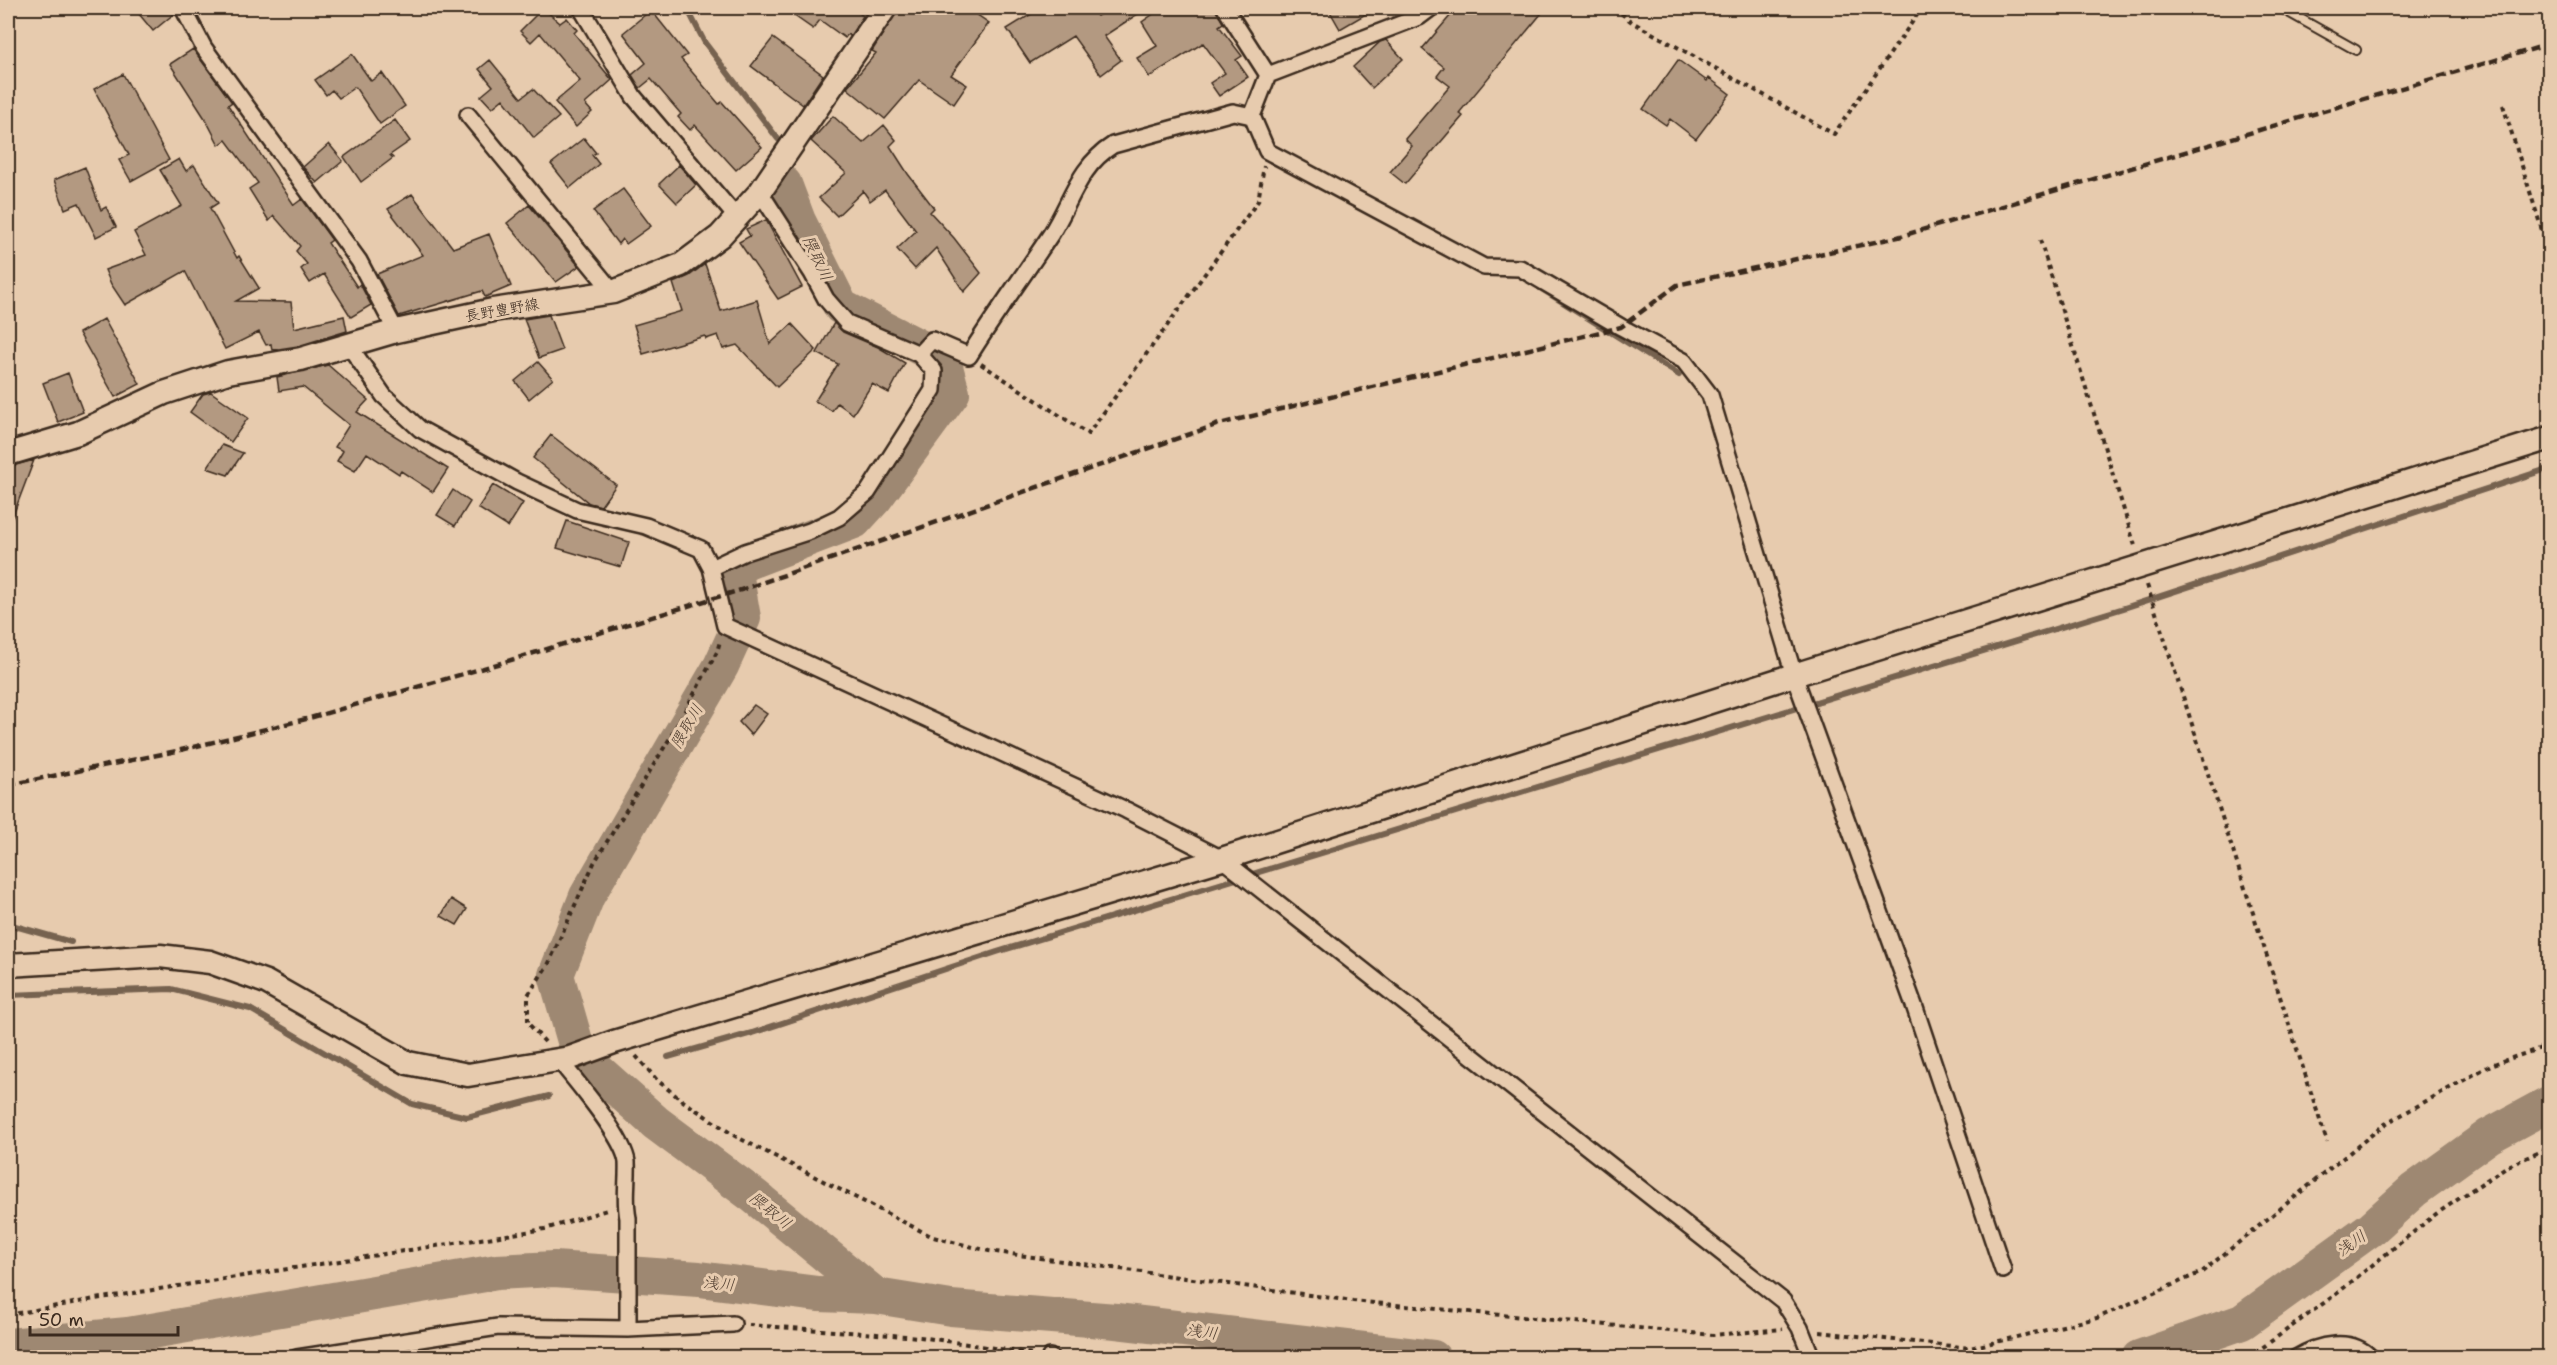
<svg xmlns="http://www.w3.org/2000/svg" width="2557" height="1365" font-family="'Shantell Sans','Klee One',sans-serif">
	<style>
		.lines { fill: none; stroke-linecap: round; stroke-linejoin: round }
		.stream { stroke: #766250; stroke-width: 6 }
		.river { stroke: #9e8872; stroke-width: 36 }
		.building { fill: #b39981; stroke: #3b2a1e; stroke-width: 1.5 }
		.lane-casing { stroke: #3b2a1e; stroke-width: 12 }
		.street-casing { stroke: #3b2a1e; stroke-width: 20 }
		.secondary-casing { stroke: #3b2a1e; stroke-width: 27 }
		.path { stroke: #3b2a1e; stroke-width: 4; stroke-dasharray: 4.5 4.5; stroke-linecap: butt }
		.lane { stroke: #e7cbae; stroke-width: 8 }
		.street { stroke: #e7cbae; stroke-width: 15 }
		.secondary { stroke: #e7cbae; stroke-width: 22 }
		.rail { stroke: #3b2a1e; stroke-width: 4.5; stroke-dasharray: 9 4.5; stroke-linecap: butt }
		.labels { text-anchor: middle; stroke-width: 6; stroke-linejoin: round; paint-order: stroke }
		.street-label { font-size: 15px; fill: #3b2a1e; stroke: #e7cbae }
		.water-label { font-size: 16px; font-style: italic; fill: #4f3d2f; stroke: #e7cbae }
	</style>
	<rect width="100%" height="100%" fill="#e7cbae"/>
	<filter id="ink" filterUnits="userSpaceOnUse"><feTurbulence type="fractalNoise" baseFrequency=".0167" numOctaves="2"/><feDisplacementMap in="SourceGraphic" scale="12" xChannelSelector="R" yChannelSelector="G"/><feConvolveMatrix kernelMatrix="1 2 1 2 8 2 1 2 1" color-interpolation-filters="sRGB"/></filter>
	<g filter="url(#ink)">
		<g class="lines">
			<path class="stream" d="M687,8L705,43L778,139
				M1540,288L1679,375
				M8,924L71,942
				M8,995L171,989L250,1009L412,1104L467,1117L549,1096
				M668,1057L752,1033L997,952L2124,608L2550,468"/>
			<path class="river" d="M784,184L798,221L841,307L935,355L945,367L952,393L875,498L854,521L734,567L743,618L721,666L587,896L556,975L577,1048L592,1066L656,1123L754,1196L876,1296
				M8,1346L128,1335L497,1272L554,1269L699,1279L818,1294L876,1296L951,1308L1116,1321L1433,1358
				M2139,1358L2242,1322L2372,1228L2414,1190L2489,1136L2550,1103"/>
		</g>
		<path class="building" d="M134,8H173L175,13L153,31Z
			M543,8L560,23L567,18L577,30L574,33L612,80L585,104L592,112L576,127L555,102L580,81L540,33L531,42L520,31Z
			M783,8H852L863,16L850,36L848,34L845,38L820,20L813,29Z
			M899,8H967L989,23L951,75L967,85L954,104L919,80L885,119L847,88L876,53L872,51Z
			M1041,8H1090L1097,16L1110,8H1147L1104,36L1121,60L1101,75L1073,36L1030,63L1007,29Z
			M1162,8H1215L1223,23L1219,26L1242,56L1236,60L1248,77L1219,96L1210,83L1225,73L1203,43L1149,77L1137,58L1157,46L1142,22Z
			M1328,8H1376L1340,29Z
			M1457,8H1546L1459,113L1463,116L1405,184L1390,172L1412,146L1405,139L1450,86L1437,76L1444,67L1422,49Z
			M651,10L687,55L681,59L719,104L722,102L762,147L736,170L695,125L690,130L678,117L681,114L651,79L640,88L632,75L646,63L623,33Z
			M773,38L823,75L803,105L751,66Z
			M1386,40L1403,59L1372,88L1353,67L1380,42Z
			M193,49L232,102L228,105L294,205L302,199L332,240L328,243L357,287L360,284L371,305L351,317L324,274L310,283L301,269L307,264L296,251L300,246L274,216L269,221L249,189L258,183L226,140L219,145L206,120L170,64Z
			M352,54L371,81L382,73L405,106L380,124L355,87L339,98L332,90L326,95L315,80Z
			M490,60L521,98L533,89L559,117L534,138L503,99L492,108L481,96L493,86L479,69Z
			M1678,60L1707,81L1709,78L1730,94L1696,139L1670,119L1666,125L1643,109Z
			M123,74L169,160L131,181L119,160L129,155L94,89Z
			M833,116L863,143L884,125L896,140L890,146L908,174L934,208L930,212L954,238L981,273L964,292L936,248L915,269L897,249L916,231L885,190L870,201L863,191L837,216L819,198L846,173L811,141Z
			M395,120L410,141L390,155L393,158L361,182L344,157Z
			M584,138L596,153L592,155L599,164L570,188L551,164Z
			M329,144L343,161L317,183L303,167Z
			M179,159L186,171L194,165L218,203L210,208L237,258L239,256L259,288L236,301L291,302L294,328L344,316L347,331L298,346L272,350L271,344L266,345L259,332L225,349L185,271L125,305L111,284L105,270L146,255L134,232L182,206L160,170Z
			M679,165L696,185L677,203L659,184Z
			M85,167L101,210L106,207L116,227L96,237L79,203L65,209L54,180Z
			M623,189L651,226L626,244L622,239L618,244L593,211Z
			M412,194L453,248L489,234L511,286L485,297L482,291L399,316L377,274L423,255L388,209Z
			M529,205L579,266L556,282L507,223Z
			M766,220L802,287L778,299L739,242L750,236L746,229Z
			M705,264L721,311L757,300L770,344L792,324L816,350L777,387L737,345L723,349L718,335L706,339L705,336L643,354L634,325L682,311L673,283L689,276Z
			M549,315L562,350L539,358L524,319Z
			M104,319L140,384L115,397L79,333Z
			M834,323L843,332L878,347L905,363L889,393L872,384L853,414L837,403L832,411L815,401L838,364L817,353Z
			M538,362L553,379L529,399L515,381Z
			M328,365L368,400L357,412L448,469L433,492L401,471L399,474L367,453L355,471L337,461L343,451L335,447L349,425L303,387L279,391L277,377Z
			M68,373L83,412L58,422L43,383Z
			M211,392L248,418L231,442L190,412L203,394Z
			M551,435L616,485L601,506L589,503L533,458Z
			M222,445L243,453L228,475L207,468Z
			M34,460L9,526L8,525V467Z
			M493,485L523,503L508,527L478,508Z
			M453,490L470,502L455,526L437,515Z
			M567,521L629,542L621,567L557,548Z
			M754,705L767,714L751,735L739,722Z
			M451,899L467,909L457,925L441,916Z"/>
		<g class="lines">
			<g class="lane-casing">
				<path id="lane" d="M2281,8L2356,50"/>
			</g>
			<g class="street-casing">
				<path id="street" d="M183,8L204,48L359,261L396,331
					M581,8L634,97L737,218
					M1225,8L1268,75
					M1431,8L1419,17L1268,75L1252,116L1267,151L1484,267L1520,268L1621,327L1684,361L1710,395L1794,675L1915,1008L2003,1270
					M468,115L613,292
					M760,192L812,273L826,299L847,323L919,354
					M350,347L384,396L420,429L517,482L577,510L646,526L701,549L711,568L725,626L1126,810L1222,859L1783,1301L1800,1328L1812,1358
					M711,568L745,552L810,531L839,517L868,492L933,390L934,371L919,354L932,340L969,356C995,314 1024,275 1051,234C1072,201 1078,167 1113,145L1233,112L1252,116
					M559,1060C576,1081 624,1137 627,1162C628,1181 624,1199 628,1218V1329
					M297,1358L498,1327L628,1329L733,1324
					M1050,1358V1357
					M2296,1358C2317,1345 2351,1336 2371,1358"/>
			</g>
			<g class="secondary-casing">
				<path id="secondary" d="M8,454L78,433L164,393L228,372L301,359L396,331L493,310L613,292L681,265L720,236L760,192L885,8
					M8,965L160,956L210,962L266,982L408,1063L468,1075L570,1058L614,1042L1222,859L1794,675L2550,438"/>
			</g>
			<path class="path" d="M1614,8L1632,22L1834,134L1922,8
				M2503,105L2550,256
				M2040,240L2136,549
				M981,364L1088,434L1258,201L1264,166
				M2147,585L2327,1142
				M545,1042L528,1023V995L549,963L594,863L670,738L717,652L720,641
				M636,1056L657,1080L680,1099L735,1136L933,1237L989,1251L1353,1301L1713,1335L1783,1329
				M8,1315L95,1299L545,1229L610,1209
				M749,1325L920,1337L1034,1354
				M1820,1332L1970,1348L2097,1318L2202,1272L2385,1124L2491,1065L2550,1045
				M2248,1358L2335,1295L2436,1214L2506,1167L2550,1147"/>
			<use href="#lane" class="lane"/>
			<use href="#street" class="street"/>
			<use href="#secondary" class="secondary"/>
			<path class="rail" d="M8,785L177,751L306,719L501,663L744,589L1219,424L1621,327L1677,285L1898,237L2550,44"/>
		</g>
	</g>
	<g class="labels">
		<g class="street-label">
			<text transform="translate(502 310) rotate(-10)" y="5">長野豊野線</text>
		</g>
		<g class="water-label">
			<text transform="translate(818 258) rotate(65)" y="6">隈取川</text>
			<text transform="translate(686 726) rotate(-60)" y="6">隈取川</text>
			<text transform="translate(771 1210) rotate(39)" y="6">隈取川</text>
			<text transform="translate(2351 1243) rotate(-36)" y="6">浅川</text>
			<text transform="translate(719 1283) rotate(5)" y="6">浅川</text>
			<text transform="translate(1202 1331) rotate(7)" y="6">浅川</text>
		</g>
	</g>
	<rect width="2557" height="1365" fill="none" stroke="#e7cbae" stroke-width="30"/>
	<rect x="15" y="15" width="2527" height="1335" fill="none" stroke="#3b2a1e" stroke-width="2" filter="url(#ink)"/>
	<path d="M30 1326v9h148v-9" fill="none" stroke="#3b2a1e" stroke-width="3"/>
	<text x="39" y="1326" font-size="18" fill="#3b2a1e" stroke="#e7cbae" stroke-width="4.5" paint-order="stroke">50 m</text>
</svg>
